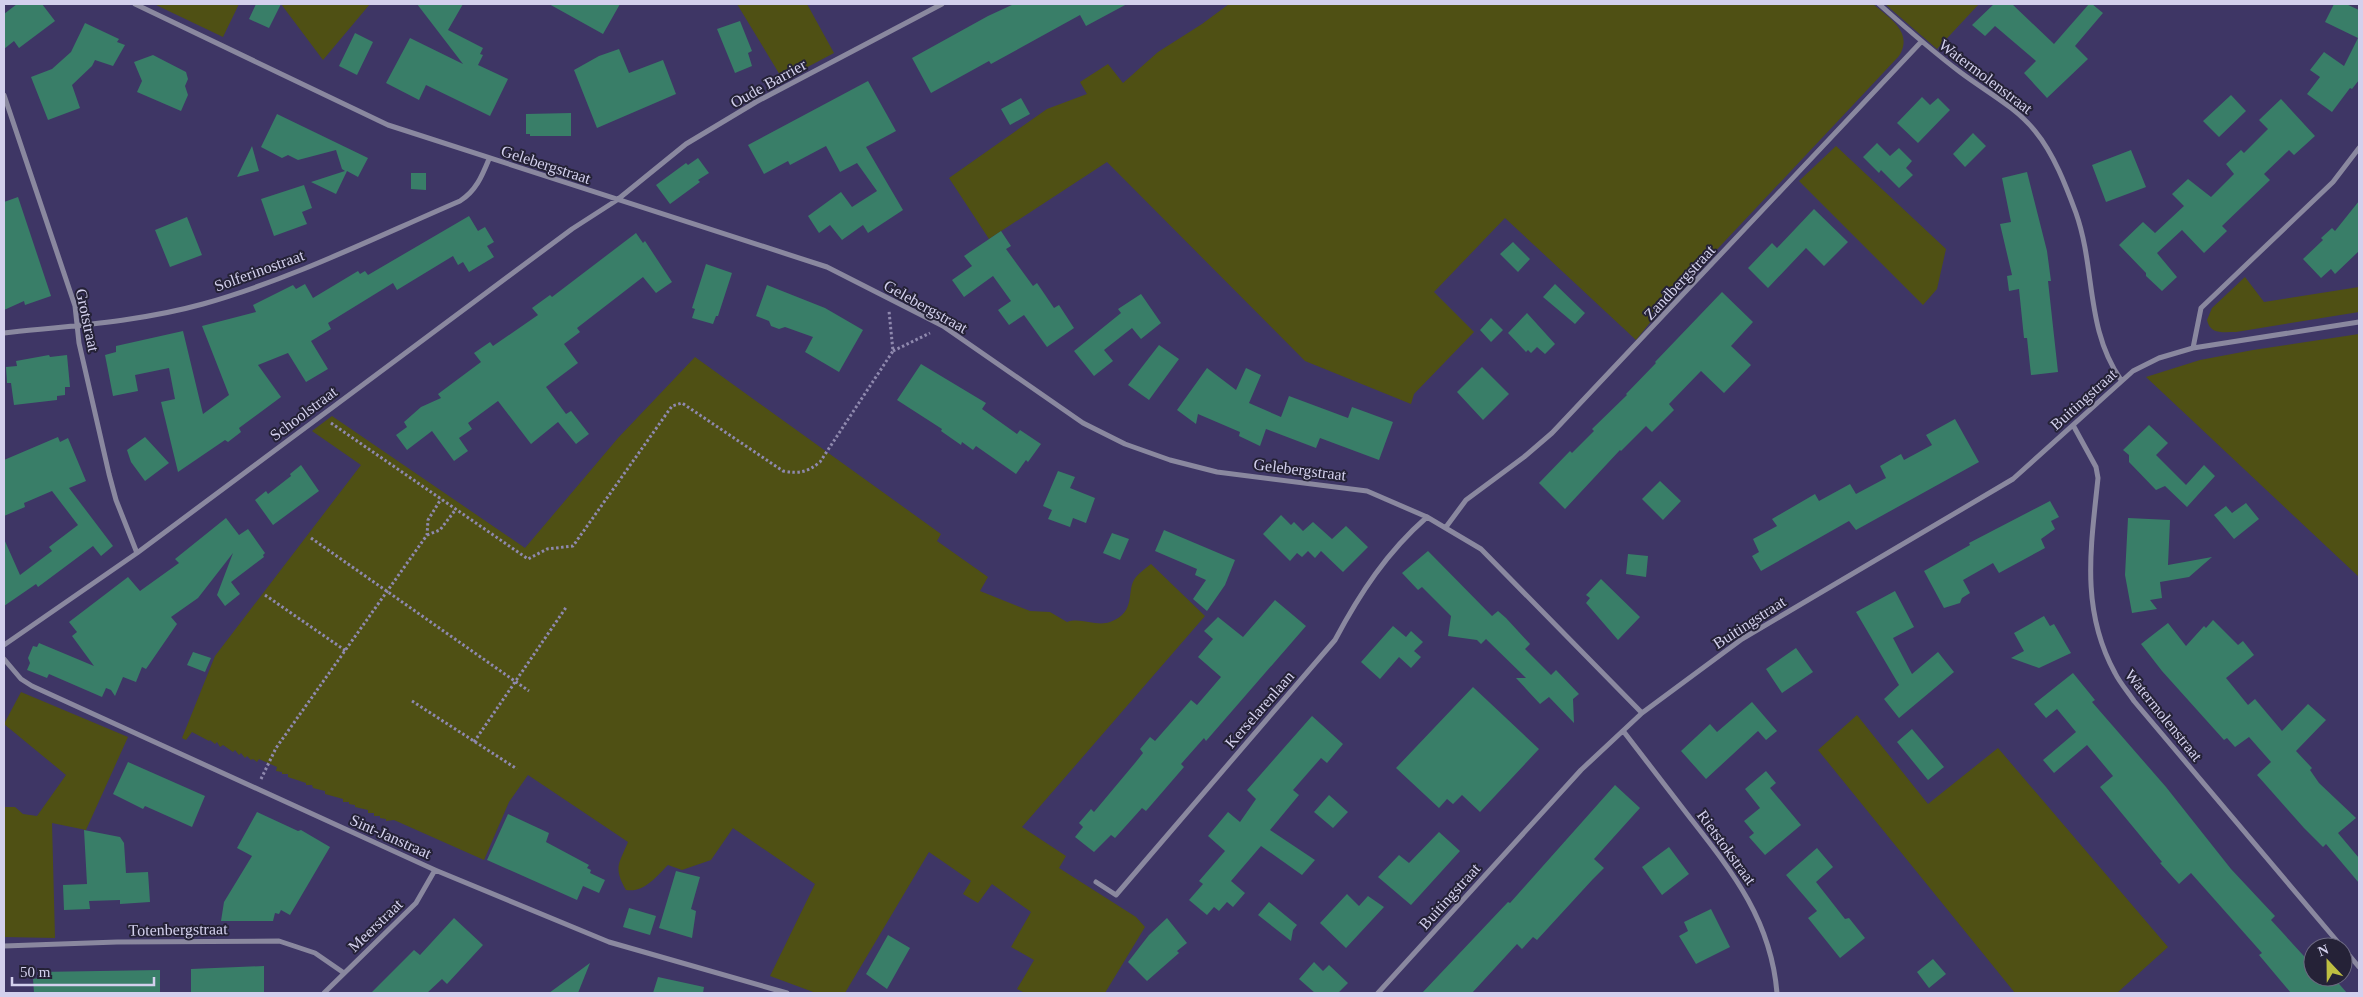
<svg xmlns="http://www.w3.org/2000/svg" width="2363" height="997" font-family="Georgia,serif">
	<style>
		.green { fill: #4f5014 }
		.building { fill: #397e68 }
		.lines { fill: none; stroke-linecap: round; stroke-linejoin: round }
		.path { stroke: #8f89ae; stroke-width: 3; stroke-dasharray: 2.5 2.5; stroke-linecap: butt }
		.street { stroke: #8a889f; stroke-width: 5 }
		.labels { text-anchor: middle; stroke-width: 4; stroke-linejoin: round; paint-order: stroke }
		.street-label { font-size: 16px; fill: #d3d0ed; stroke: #252237 }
	</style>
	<rect width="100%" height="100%" fill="#3e3665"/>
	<path class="green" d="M154,4H239L223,37Z
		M281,4H370L323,60Z
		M737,4H807L834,53L783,80Z
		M1229,4H1873C1889,18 1914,32 1899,56L1661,309L1636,340L1505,218L1434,292L1474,332L1414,394L1411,404L1305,361L1107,162L989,239L949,178L1047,109L1087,94L1080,82L1108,64L1123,83L1158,52L1202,24Z
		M1885,4H1979L1937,49Z
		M1836,146L1946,249L1937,289L1923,305L1799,181Z
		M2245,277L2264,302L2359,287V312L2236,332C2224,332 2210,335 2207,320L2212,308Z
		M2359,334V577L2146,377L2200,360L2253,350Z
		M695,357L941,534L937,541L988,577L980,591L1030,611L1050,612L1067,622C1081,617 1096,627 1110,622C1138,612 1125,590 1136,577C1140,572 1146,568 1151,564L1205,616L1022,827L1066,856L1059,868L1136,917L1145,927L1105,993H1025L1017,989L1034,960L1011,947L1031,912L992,884L978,903L963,894L971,881L929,852L845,993H816L770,976L815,884L733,828L711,860L682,870L668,865C656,877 644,893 626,890C613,867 619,864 628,842L528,775L509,802L484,860L394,820L386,821V819L380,818V816H374V813H368V810L355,807V805L349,804V802H343V799L325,794V791L313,788L312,785H306V783L288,777V774H282V772L276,771L277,767L259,759L257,762L253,759L251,760L247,756L245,758L241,753L239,755L235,750L233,752L223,745L220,747L217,742L215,744L210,740L209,741L192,732L186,740L182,738L215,656L361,465L312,431L332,416L525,548L618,438Z
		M21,692L128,737L86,830L52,823L55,938L4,937V807H15L23,814L37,816L66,775L4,724Z
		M1857,715L1928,804L1998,748L2168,947L2117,993H2015L1818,750Z"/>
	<path class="building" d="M17,4H42L55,21L19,48L14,41L4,49V14Z
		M256,4H281L269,28L249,19Z
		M417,4H463L448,30L483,48L480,54L483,55L478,65L508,79L490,116L426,85L419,100L386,83L410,38L463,64Z
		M549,4H620L603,34Z
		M1014,4H1127L1086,26L1080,15L991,64L989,61L931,93L912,58L988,16Z
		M1994,4H2012L2054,44L2089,4H2092L2103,13L2075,46L2088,59L2047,98L2024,73L2036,61L1995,26L1985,36L1972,25Z
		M2334,4H2346L2359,10V80L2352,89L2350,88L2332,112L2307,94L2320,77L2310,70L2324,52L2344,66L2358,38L2325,22Z
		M740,21L752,51L748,53L752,66L735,73L717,29Z
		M85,23L119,39L117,42L125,45L113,66L95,60L92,66L72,85L80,108L48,120L31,77L52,69L71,52Z
		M355,33L373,42L357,75L339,66Z
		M619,49L629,73L663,60L676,94L597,128L574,70L599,56Z
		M153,55L186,72L188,79L185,86L188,95L181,111L137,92L142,81L134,62Z
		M868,81L896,131L866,147L903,210L868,233L863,225L842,240L830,225L819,233L808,216L841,192L852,207L877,191L857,163L840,172L826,146L790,165L788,161L764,174L748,145Z
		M2231,95L2246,111L2219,137L2203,121Z
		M1922,97L1930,105L1938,98L1950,110L1918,143L1897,123Z
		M1021,98L1030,114L1010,125L1001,109Z
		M2281,99L2315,136L2294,155L2289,150L2264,174L2270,180L2222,226L2227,231L2204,253L2182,230L2157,253L2177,277L2162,291L2146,276V273L2119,245L2143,222L2155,233L2184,206L2172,194L2188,179L2211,197L2234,174L2226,164L2241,150L2244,153L2268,129L2259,120Z
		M571,113V136H530V134H526V114Z
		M277,114L368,158L358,177L347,171L336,194L311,182L345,171L342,169L336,150L298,160L288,155L282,158L261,147Z
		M1973,133L1986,146L1965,167L1953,154Z
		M1877,143L1890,156L1899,148L1912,161L1906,168L1913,175L1899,188L1881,170L1879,173L1863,157Z
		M252,146L259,171L237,177Z
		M2131,150L2146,187L2106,202L2092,165Z
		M698,158L709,173L698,180L700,182L670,204L656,185L686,163L688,165Z
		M2027,172L2047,251L2051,281H2048L2058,372L2031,375L2027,338H2024L2019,289L2009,291L2007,276L2012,275L2000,224L2011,222L2002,178Z
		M411,173H426V190L411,189Z
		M304,185L312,208L302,212L307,224L274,236L261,199Z
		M18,197L51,296L25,305L24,301L4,310V202Z
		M2359,201V251L2335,274L2331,269L2321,278L2303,259L2323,240L2321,238L2332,228L2335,231Z
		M1814,209L1848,242L1824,266L1806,248L1768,288L1748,268L1772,243L1777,248Z
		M469,216L478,231L485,227L494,242L487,246L494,257L469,272L463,262L458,265L453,256L397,290L393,283L328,323L331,329L311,341L328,369L306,382L288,353L258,365L281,397L239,428L241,432L228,442L225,440L178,472L161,402L175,399L169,368L135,375L138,391L113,396L105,355L116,352V346L183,331L203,414L229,395L202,326L256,312L253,305L293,285L296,289L305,284L313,298L358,271L360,274L365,271L368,275Z
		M187,217L202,255L170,267L155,230Z
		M1001,231L1011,246L1006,249L1033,286L1037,283L1054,308L1059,305L1074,328L1047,347L1024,315L1009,325L998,310L1011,301L993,276L964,297L952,280L972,266L964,256Z
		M636,233L643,243L645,241L672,282L656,293L643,277L577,328L580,332L564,344L578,363L546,387L566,414L571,411L589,434L576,444L558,422L531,444L498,401L468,423L472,429L459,438L468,451L454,461L432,431L407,450L396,435L407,427L404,422L421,407L441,398L438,394L481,362L474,353L490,342L493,346L538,315L532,308L550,295L552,297Z
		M1513,242L1530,259L1518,272L1500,254Z
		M706,264L732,273L718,316H716L713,324L692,318L695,309L692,308Z
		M1555,284L1585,313L1575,324L1543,297Z
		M767,285L825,308L863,330L839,372L805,352L813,337L785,327L779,329L771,326L769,321L756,316Z
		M1722,292L1753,322L1731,346L1751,365L1724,393L1701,371L1669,404L1674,410L1652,432L1646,426L1621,451L1620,450L1565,509L1539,483L1570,451L1572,453L1594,431L1592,429L1627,395L1626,394L1656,363L1655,362Z
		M1141,294L1161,323L1141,339L1132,328L1104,350L1113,361L1094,376L1074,351L1121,313L1118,309Z
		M1527,313L1555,344L1545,354L1537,347L1531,353L1528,350L1526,352L1508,333Z
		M1491,318L1503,330L1491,342L1480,330Z
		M1159,345L1179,359L1149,400L1128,385Z
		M49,355L50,357L67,355L70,387H65V395L57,396V400L14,405L11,383H7L6,367L17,366L16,361Z
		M921,364L986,403L982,409L1017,434L1020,430L1041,444L1028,462L1026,460L1016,474L976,446L973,450L962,442L961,445L941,431L942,429L897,400Z
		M1482,367L1509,394L1483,420L1457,392Z
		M1207,368L1236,390L1246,368L1261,375L1249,403L1281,417L1289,396L1348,418L1352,407L1393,422L1379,460L1320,438L1316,448L1266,429L1260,446L1239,436L1240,432L1198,414L1196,424L1177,410Z
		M1955,419L1979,462L1856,530L1849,521L1761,571L1752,556L1759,552L1753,539L1777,526L1772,519L1815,494L1819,501L1850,484L1856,494L1886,478L1880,466L1901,454L1904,460L1932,445L1926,435Z
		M2149,425L2168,443L2156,455L2186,485L2204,465L2215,476L2187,507L2165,486L2156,490L2129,462V455L2123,450Z
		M58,437L60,442L68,438L86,481L69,488L113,546L101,556L93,546L38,587L36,584L4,606V539L20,575L52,551L49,547L78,525L52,491L24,503L25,507L4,516V460Z
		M145,437L169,463L145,481L131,462L127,450Z
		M301,465L319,491L273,525L255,500L266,491L268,494L291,476L290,474Z
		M1058,471L1075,477L1070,488L1095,498L1086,523L1073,518L1070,527L1048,519L1052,510L1043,506Z
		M1660,481L1681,501L1663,520L1642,499Z
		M2050,501L2059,517L2051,521L2055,529L2041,539L2045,548L1999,573L1993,563L1963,580L1970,593L1962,598L1960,603L1944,608L1924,571L1970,545L1969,543Z
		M2246,503L2259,519L2234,539L2214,515L2226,506L2232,513Z
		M1281,515L1291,525L1294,522L1303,531L1313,522L1332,539L1346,526L1368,547L1343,572L1321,551L1315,558L1308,551L1302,557L1297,553L1290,561L1263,534Z
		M226,518L239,535L248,529L265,553L263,555L264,557L231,582L240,594L225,606L217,595L233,553L198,598L171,617L177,624L146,669L142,667L136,682L123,677L115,696L111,690L106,688L102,697L49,674L47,678L27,670L30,663L28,658L33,646L37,647L39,643L94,666L72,636L77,632L69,622L128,577L140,591L179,563L175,559Z
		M2128,518L2170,520L2168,565L2212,557L2189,577L2160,582L2162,598L2150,600L2157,609L2132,613L2125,575Z
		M1164,530L1235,560L1225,585L1207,611L1193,599L1206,580L1195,575L1197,569L1155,551Z
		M1112,533L1129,539L1120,560L1103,553Z
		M1428,551L1492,616L1498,611L1506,618L1530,644L1525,649L1551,675L1556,670L1579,694L1573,699L1574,723L1549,697L1540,704L1516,678H1526L1486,639L1481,644L1477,640L1448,636L1451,616L1422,587L1418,590L1402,573Z
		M1628,554L1648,556L1646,577L1626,574Z
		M1601,579L1640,617L1618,640L1586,603L1590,598L1586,595Z
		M1895,591L1914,627L1893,638L1912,674L1938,652L1954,672L1899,718L1884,699L1899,685L1856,612Z
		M1275,600L1306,626L1206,741L1204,738L1181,764L1184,767L1146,811L1142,808L1115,838L1111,835L1094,852L1075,837L1083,827L1079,823L1091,809L1094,812L1135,763L1143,753L1140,749L1150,737L1155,741L1191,700L1197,705L1221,677L1198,657L1213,639L1204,631L1218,617L1243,637Z
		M2044,616L2050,626L2054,624L2071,653L2039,668L2011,658L2024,651L2014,633Z
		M2213,620L2238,645L2243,641L2254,655L2226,678L2248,705L2255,699L2282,731L2308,704L2326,720L2296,751L2312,768L2310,770L2319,783L2356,818L2338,833L2359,858V883L2326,844L2323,847L2304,828L2257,775L2271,762L2249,737L2235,747L2227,738L2224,740L2162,671L2141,644L2168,623L2186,646L2204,626L2206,628Z
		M1393,626L1406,637L1411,631L1423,642L1414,651L1421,657L1411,668L1399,657L1380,679L1361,662Z
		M1796,648L1813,672L1782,693L1766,669Z
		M193,652L211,658L205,672L187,665Z
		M2073,673L2095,700L2092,702L2166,787L2231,869L2275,916L2271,920L2313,966V977H2333L2347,993H2291L2259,955L2262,953L2191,873L2179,884L2160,863L2162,862L2100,787L2113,776L2087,745L2054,773L2043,760L2076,732L2057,709L2046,718L2034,704Z
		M1473,687L1539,749L1480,812L1462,795L1453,804L1447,799L1439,808L1396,768Z
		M1752,702L1777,731L1766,740L1758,731L1706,779L1681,751L1710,724L1717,732Z
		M1312,716L1343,744L1327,763L1321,758L1293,790L1299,795L1270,830L1315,860L1302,875L1261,846L1231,881L1245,893L1233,907L1227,902L1219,911L1214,907L1207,915L1189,900L1203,884L1199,881L1225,851L1208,836L1228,812L1240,822L1256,799L1247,790Z
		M1912,729L1944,767L1928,780L1897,742Z
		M128,762L205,796L192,827L145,806L143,809L113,794Z
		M1766,771L1776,783L1770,788L1801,825L1765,855L1749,837L1754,833L1744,821L1760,808L1745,789Z
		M1615,785L1640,808L1594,859L1604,868L1593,879L1537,940L1533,937L1522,949L1517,944L1472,993H1422L1508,902L1510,903Z
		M1329,795L1348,812L1333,828L1314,812Z
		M257,812L298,831L301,830L330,847L290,915L281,910L279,914L275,913L273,921H221L224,902L252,856L237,848Z
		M508,814L549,833L546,842L589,865L587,868L591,870L590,873L605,880L599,893L583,886L577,900L487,860Z
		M84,830L120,837L124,843L126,873L148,872L150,902L120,904V900L89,901L90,909L64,910L63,885L87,884Z
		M1439,832L1460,851L1411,905L1378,877L1399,855L1409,863Z
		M1669,847L1689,874L1662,895L1642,867Z
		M1817,848L1833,867L1816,882L1845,919L1849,918L1865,938L1840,958L1808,918L1817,911L1786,875Z
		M676,871L700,877L691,909L696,911L692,938L659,928Z
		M1347,894L1359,906L1368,896L1384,907L1346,948L1320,923Z
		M1269,902L1297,925L1293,930L1291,941L1258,915Z
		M629,908L656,916L650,935L623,927Z
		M1711,909L1730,947L1696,964L1679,936L1688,931L1684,922Z
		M454,918L483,945L447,984L442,979L427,993H371L414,950L420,955Z
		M1167,918L1187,943L1177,951L1179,953L1147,981L1128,962L1149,935Z
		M888,935L910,948L887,989L866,974Z
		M1933,959L1946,974L1929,988L1917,972Z
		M1314,962L1323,971L1329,965L1348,983L1338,993H1315L1299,979Z
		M590,963L578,993H549Z
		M264,966V993H191V969Z
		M160,970V993H34L33,979L38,978V972Z
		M658,977L704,987L703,993H653Z"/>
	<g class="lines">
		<path class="path" d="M893,351L930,333
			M331,423L528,559L547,549L573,546L672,406L682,403L783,471C799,474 808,472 820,462L893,351L889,311
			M427,535L440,530L456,509
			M311,538L529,691
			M265,595L346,651
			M412,701L517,769
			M474,742L567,606
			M261,779L276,748L427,535L428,520L441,499"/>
		<path class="street" d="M135,4L388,125L827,267L943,326L1083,423L1125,444L1170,460L1217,472L1367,491L1427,517L1481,549L1642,713
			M1879,4C1906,28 1932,51 1960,72C1985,91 2016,107 2035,131C2054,154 2066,186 2076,213C2096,270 2085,328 2121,380
			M4,95L75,306L79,343L109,474L116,500L137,553
			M4,333C70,326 138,322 203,304C292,279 376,237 460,201C476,191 482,176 489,159
			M2193,348L2201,308L2333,182L2359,148
			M2073,425L2096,467L2098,478C2091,547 2080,609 2115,673C2120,683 2128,692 2134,701L2342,947
			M1446,527L1466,500L1524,457L1552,433L1921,42
			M4,645L137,553L572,229L617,200L686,144L756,102L942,4
			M4,659L21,679L32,686L435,870L609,942L787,993
			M1624,732C1646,761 1669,790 1691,819C1734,874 1771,921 1777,993
			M1096,882L1116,895L1335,640C1360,593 1387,552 1427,517
			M4,946L117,942L279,941L315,953L344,973
			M2343,948L2359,967
			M324,993L416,903L435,870
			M1378,993L1581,770L1642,713L1742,639L2013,479L2133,371L2159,358L2193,348L2359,322"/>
	</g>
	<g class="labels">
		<g class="street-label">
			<text transform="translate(1986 76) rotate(37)" y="6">Watermolenstraat</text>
			<text transform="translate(768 83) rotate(-29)" y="6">Oude Barrier</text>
			<text transform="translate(546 164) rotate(18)" y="6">Gelebergstraat</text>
			<text transform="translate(259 270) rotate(-20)" y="6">Solferinostraat</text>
			<text transform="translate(1679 282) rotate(-47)" y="6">Zandbergstraat</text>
			<text transform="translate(926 306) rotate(29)" y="6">Gelebergstraat</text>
			<text transform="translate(88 320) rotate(78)" y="6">Grotstraat</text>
			<text transform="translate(2083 399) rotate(-42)" y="6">Buitingstraat</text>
			<text transform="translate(303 413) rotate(-37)" y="6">Schoolstraat</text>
			<text transform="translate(1300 469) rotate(7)" y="6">Gelebergstraat</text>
			<text transform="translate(1749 622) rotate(-33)" y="6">Buitingstraat</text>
			<text transform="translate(1259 709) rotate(-49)" y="6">Kerselarenlaan</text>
			<text transform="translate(2164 715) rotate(51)" y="6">Watermolenstraat</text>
			<text transform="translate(391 836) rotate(24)" y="6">Sint-Janstraat</text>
			<text transform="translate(1727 847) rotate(54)" y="6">Rietstokstraat</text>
			<text transform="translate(1449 896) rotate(-48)" y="6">Buitingstraat</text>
			<text transform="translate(375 925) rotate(-44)" y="6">Meerstraat</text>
			<text transform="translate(178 929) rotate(-1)" y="6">Totenbergstraat</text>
		</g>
	</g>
	<rect width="2363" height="997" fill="none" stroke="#d3d0ed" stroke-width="10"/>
	<g transform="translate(2328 962) rotate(338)"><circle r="24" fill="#252237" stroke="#6b6880"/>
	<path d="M0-4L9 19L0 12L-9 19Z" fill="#bebf42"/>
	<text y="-8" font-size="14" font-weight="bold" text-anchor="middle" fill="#d3d0ed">N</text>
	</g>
	<path d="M12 977v8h142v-8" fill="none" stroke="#d3d0ed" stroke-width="2.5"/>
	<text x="20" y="977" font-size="15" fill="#d3d0ed" stroke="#252237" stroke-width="4" paint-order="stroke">50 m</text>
</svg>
